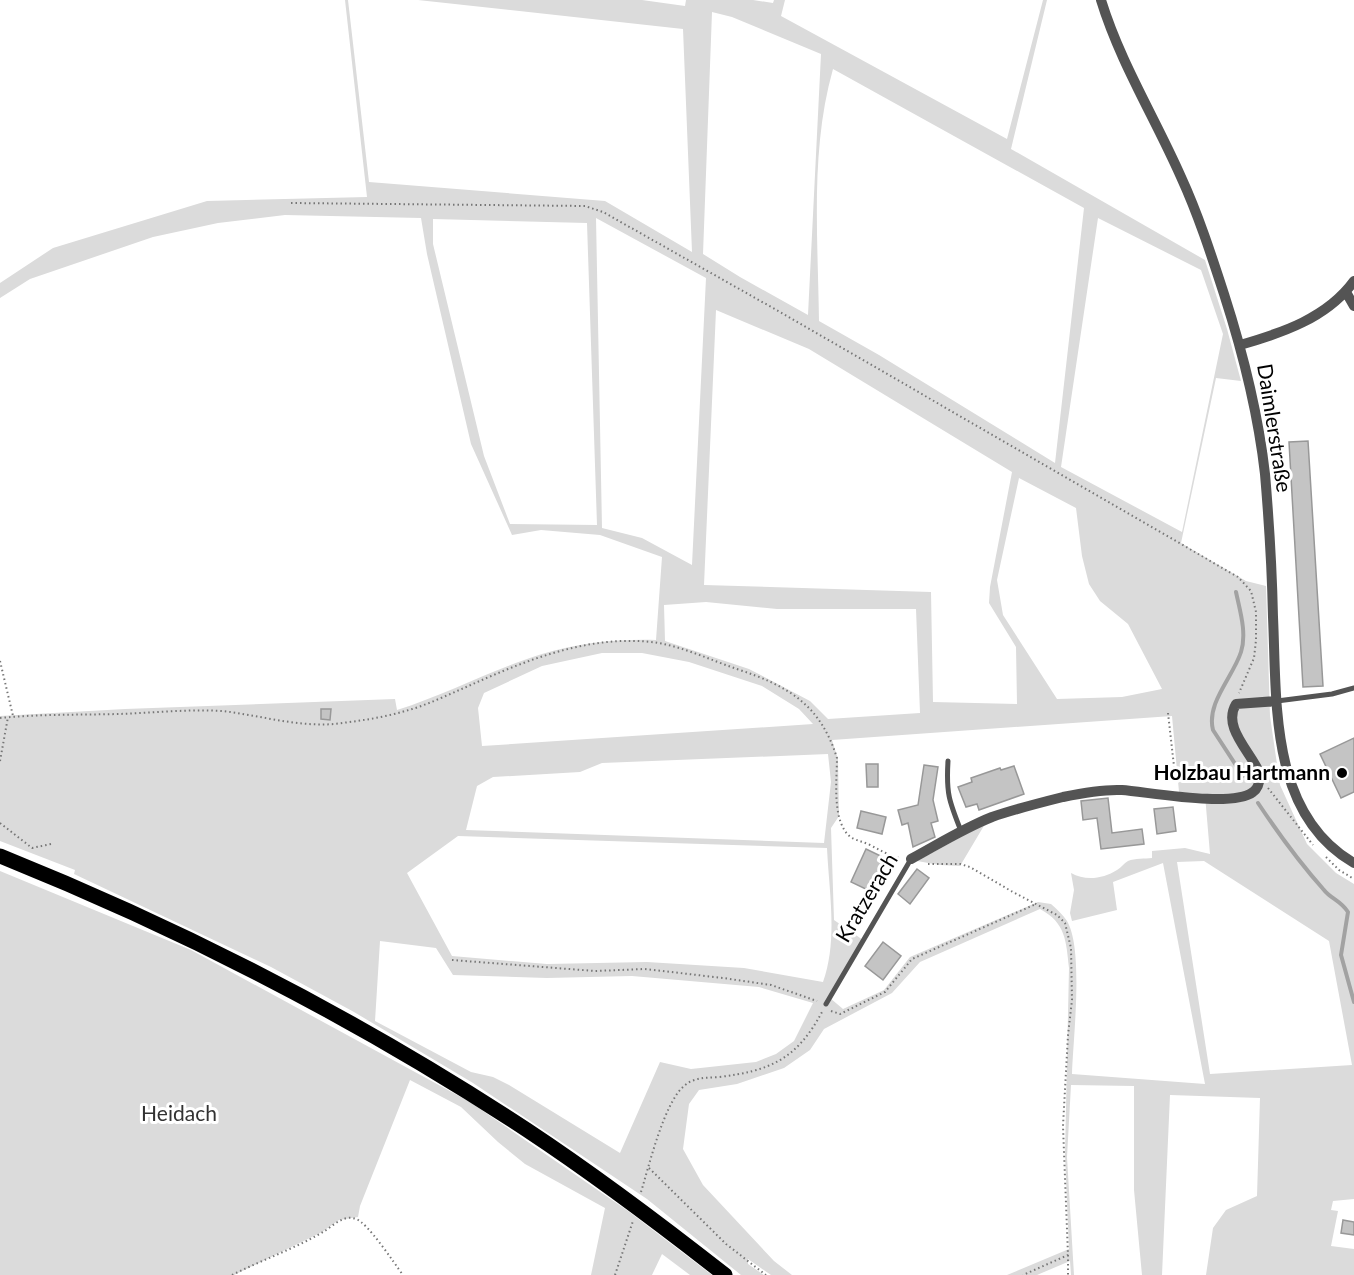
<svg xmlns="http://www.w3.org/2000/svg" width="1354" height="1275" font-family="Lato,sans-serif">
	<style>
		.green { fill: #dbdbdb; fill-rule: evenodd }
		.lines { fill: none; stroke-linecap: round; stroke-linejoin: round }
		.stream { stroke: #a2a2a2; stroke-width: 4 }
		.building { fill: #c4c4c4; stroke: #989898; stroke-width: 1.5 }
		.path { stroke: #767676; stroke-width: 2; stroke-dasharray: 1.5 3; stroke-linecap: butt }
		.service { stroke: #545454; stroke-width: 5 }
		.minor { stroke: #545454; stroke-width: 10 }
		.primary { stroke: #000; stroke-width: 15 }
		.poi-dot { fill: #000; stroke: #fff; stroke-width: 2 }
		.labels { text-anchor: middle; stroke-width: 6; stroke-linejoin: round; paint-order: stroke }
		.street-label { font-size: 21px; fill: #000; stroke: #fff }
		.poi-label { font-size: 21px; font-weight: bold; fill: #000; stroke: #fff; text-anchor: end }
		.park-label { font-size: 21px; fill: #323232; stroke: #fff }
	</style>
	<rect width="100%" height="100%" fill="#fff"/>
	<path class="green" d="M345,0H348L369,182L605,201L692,252L683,29L418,0H642L685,6L686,0H753L773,3L774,0H785L781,16L1007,139L1043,0H1047L1011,149L1205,260L1227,329L1241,381L1216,378L1181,543L1246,581L1266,586L1270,716L1280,785L1307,844L1336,873L1354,884V1199L1333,1201L1331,1210L1338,1211L1331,1246L1354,1249V1275H1206L1213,1228L1226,1210L1257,1196L1260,1098L1170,1095L1162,1275H1142L1134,1190V1086L1071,1085L1067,1157L1074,1275H1071L1070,1261L1037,1275H1007L1069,1249L1065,1154L1069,968C1066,941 1066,923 1040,909L920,962L892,993L824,1029L810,1050L784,1068L737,1084L699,1090L689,1104L683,1149L703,1185L774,1261L792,1275H771L748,1259V1264L764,1275H741L647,1199L473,1083L354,1012L271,967L74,874L75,870L0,841V716L125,709L395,699L397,710C447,694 493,669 542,654C579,643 617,639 656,640L662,557L600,535L541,530L512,535L471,444L427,254L421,218L285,215L218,223L153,237L30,279L0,298V283L53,248L207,201L367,197ZM712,12L732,17L821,54L808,315L740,277L703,254ZM833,69L1084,208L1055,463L879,355L819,321C818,238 810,150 833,69ZM596,218L706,278L692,565L642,538L602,528ZM1098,218L1201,270L1223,334L1182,532L1061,467ZM433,219L587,223L597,525L510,524L484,456L433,244ZM716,310L809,349L1012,472L990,587L989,603L1016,647L1017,704L933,702L931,592L704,585ZM1019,478L1076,508L1082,556L1089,584L1100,601L1128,624L1162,689L1122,697L1057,699L1003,615L997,580ZM706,602L777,609H916L920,713L828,719L810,701L749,669L665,641L664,605ZM602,653H642L689,662L762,686L799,709L813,724L482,746L478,708L484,693L542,666ZM1172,716L1179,792L1205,795L1210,854L1185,848L1152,851V858C1145,859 1135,858 1128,861C1124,863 1121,868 1117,870C1103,879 1085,881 1071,873L1074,890L1070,913L1072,921L1117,910L1113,882L1163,863L1205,1084L1072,1074C1073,1039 1084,950 1067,921C1063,915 1057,909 1051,904L1038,902L910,957L884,990L843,1009L830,998L863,940L834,920L831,828L839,816L838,759L832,740ZM828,754L831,782L824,843L466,830L477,786L493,777L580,772L602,763ZM458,836L827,848C829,892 838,940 823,982L744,968L647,962L547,964L452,956L407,873ZM1204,861L1329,941L1352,1065L1210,1074L1177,862ZM380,941L436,948L453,975L547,978L632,976L759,987L813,1003L794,1041L776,1054L756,1062L691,1069L660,1062L620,1153L509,1085L493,1077L471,1072L375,1021Z
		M985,824L960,866L940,865L917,861Z
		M0,871L191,950L470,1102L628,1211L712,1275H690L662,1254L652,1275H591L605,1208L525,1164L498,1142L461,1107L410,1080L360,1206L358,1217L339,1220L322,1232L234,1275H0Z"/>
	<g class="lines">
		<path class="stream" d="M1236,592C1240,611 1247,633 1241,652C1233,677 1206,703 1213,730L1243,776
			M1258,803C1278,833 1299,862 1324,890C1331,899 1340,900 1348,912L1341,955L1354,1002"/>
	</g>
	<path class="building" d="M1308,441L1323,686L1303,687L1289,442Z
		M321,709H331L330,720L321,719Z
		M1354,738V792L1341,798L1320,754Z
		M866,764H878V787H867Z
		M924,765L938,767L933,800L938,821L931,823L935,837L913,847L908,823L902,825L898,810L918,805Z
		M1014,766L1024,794L979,810L977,804L966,807L958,787L972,782L971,778L1000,768L1001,770Z
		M1108,798L1112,833L1142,829L1144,844L1101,849L1097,818L1083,820L1081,801Z
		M1173,807L1176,831L1157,834L1154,809Z
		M861,811L886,817L882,834L857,828Z
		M866,849L887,859L872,892L851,882Z
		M917,869L929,878L910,904L898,894Z
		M883,942L901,956L883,980L865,966Z
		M1343,1220L1354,1222V1235L1341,1233Z"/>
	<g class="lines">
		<path class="path" d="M291,203L585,206L603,212L780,312L1238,577L1251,591L1256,612V640L1254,658L1239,693
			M0,661L13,716
			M1168,713L1176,784
			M0,718C39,714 78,715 118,714C152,713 187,709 222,711C259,715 296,727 334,724C358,721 382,718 405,711C425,706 445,696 464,688C522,662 585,635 651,642C680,645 710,660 737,669C788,686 820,704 837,758C837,779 831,824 852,838C858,841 864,842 870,845C880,850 888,855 899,858
			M0,761L8,717
			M1268,788L1313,845
			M0,823L32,848L51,844
			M1326,857L1339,870L1354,879
			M928,864H960L970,867L1011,891L1057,915L1065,923L1071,948L1072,1000L1068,1035L1063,1126L1068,1255L1023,1275
			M452,960L595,971L645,969L723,978L771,985L817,1001
			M831,1011L840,1014L885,992L912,959L1036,904
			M649,1168L726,1244L766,1275
			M641,1192C649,1166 664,1103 684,1086C694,1077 706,1078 719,1077C770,1071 797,1059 822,1012
			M1068,1255V1275
			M232,1275C262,1260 294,1249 323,1232C333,1226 344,1214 356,1219C368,1223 394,1263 403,1275
			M615,1275L633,1221"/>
		<path class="service" d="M1277,701L1332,694L1354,688
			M948,761C946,793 949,801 961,831
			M826,1004L911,859"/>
		<path class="minor" d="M1101,0C1120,62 1155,118 1181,177C1198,214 1211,254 1224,294C1243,353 1258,412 1265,474C1269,521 1272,569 1273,617C1277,702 1269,814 1354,863
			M1346,292L1354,306
			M1240,345C1282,333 1327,318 1354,281
			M911,859C937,845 964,828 992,817C1015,809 1039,803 1063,797C1082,793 1102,789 1122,790C1149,792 1232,808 1253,792C1260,787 1260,779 1259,772C1250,751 1222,727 1236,704L1277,701"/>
		<path class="primary" d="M0,856C184,930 361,1021 527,1130C595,1175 660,1224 725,1275"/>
	</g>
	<circle class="poi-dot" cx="1342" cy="773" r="6"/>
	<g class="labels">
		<g class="street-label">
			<text transform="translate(1274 428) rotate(81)" y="7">Daimlerstraße</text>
			<text transform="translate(867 898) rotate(-59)" y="7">Kratzerach</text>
		</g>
		<g class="poi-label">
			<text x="1330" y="780">Holzbau Hartmann</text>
		</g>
		<g class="park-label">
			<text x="179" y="1121">Heidach</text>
		</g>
	</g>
</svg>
